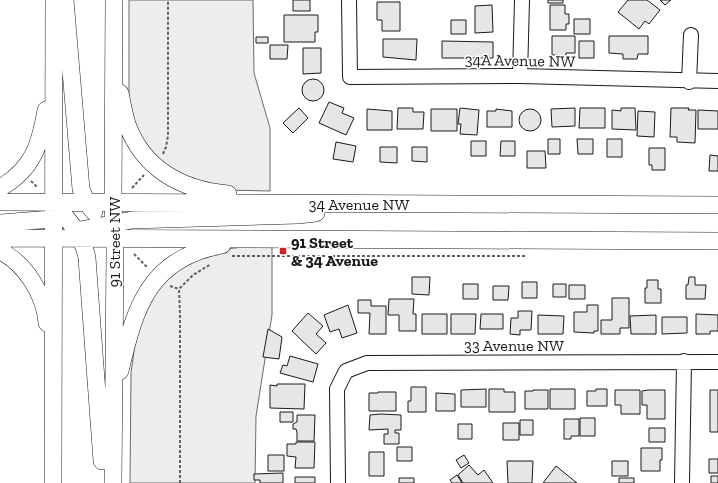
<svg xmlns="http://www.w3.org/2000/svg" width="718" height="483" font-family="'Zilla Slab',serif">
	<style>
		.built { fill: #ededed; stroke: #6a6a6a }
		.building { fill: #e6e6e6; stroke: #1a1a1a }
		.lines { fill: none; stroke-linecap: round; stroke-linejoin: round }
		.minor-casing { stroke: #1a1a1a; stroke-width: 16 }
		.major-casing { stroke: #1a1a1a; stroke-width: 18 }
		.path { stroke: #5f5f5f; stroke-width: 2; stroke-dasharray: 3 2; stroke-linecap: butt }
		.minor { stroke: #fff; stroke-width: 14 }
		.major { stroke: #fff; stroke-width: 17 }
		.poi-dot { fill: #c62828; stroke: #fff; stroke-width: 1.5 }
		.labels { text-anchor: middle; stroke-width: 3; stroke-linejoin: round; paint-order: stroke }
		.street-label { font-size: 16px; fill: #1a1a1a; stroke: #fff }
		.poi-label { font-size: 16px; font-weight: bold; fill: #1a1a1a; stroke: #fff; text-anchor: start }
	</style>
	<rect width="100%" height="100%" fill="#fff"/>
	<path class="built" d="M129,0H253L254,73L270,128V191L224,190L167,170L137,133L129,97Z
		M244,247H272V315L256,416L255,483H130L131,373L135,344L140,323L160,286L181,266L225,249Z"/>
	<path class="building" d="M293,0H310V11H293Z
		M548,0H563V3H548Z
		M628,0H647L660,10L649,24L645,21L639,29L618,12Z
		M660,0H671L665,5Z
		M377,2H400V31H382V20H377Z
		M492,5L493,32L475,33V6Z
		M550,5H565V14H569V24H566V30H550Z
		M284,15H318V32H315V42H284Z
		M574,19H590V34H574Z
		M451,20H466V34H451Z
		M552,36H575V53H566V56L552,55Z
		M609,36H648V54H638L637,59H623V54L609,53Z
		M256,37H268V43H256Z
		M383,39H417L416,60L383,57Z
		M442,41L493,42V58H442Z
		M579,41H594V58H579Z
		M270,45H288L287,59H270Z
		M303,48H321V73L303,74Z
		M302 90a11 11 0 1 1 22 0a11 11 0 1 1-22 0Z
		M329,102L344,108L342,113L354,118L346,135L319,123Z
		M299,108L308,118L293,133L283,123Z
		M398,108H413V112H424L423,129H397Z
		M460,108L479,110L477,135L460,134L461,124H458Z
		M575,108V126L552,127L551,109Z
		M580,108H605V128H579Z
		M621,108H635L636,130L612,129V110L621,111Z
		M671,108H689L688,110H696L695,143L677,142V137H670Z
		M367,109L392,111V130H367Z
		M431,109H457V131H431Z
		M496,109L512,111V127H487V111H496Z
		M519 120a11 11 0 1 1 22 0a11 11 0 1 1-22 0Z
		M698,110L718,111V129H698Z
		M638,111L655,112L654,137L637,136Z
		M548,139H560V154H548Z
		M577,139H593V154H578Z
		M607,139H622V157H607Z
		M471,141H486V156H471Z
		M501,141H515V156H500Z
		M336,142L356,146L353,162L333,159Z
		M380,147H397V163L380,162Z
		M412,147H427V162L412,161Z
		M649,148H665V170H652V165H649Z
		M527,151H545L546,168H527Z
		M710,155L718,156V171H709Z
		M412,277H430L429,295L412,294Z
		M689,277H695V285H706L705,299H686V285H688Z
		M647,280H658V289H661V303H645V288H647Z
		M522,282H537V298H522Z
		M463,284H478V299H463Z
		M553,284H566V297H553Z
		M569,285H585V299H569Z
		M493,286H509L508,300H493Z
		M612,298H629V328H620V334H601V320H612Z
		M389,299H414L413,314H416V331H399V315H388Z
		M358,300H371V306H386V334H369L370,313H358Z
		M348,305L357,333L342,338L339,329L330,332L324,315Z
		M587,305H598V331H594V333L574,332V312H587Z
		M518,311H532L531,330H520V335L510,334L511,318H518Z
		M308,313L323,326L316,334L326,343L316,354L292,331Z
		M422,314H447V334H422Z
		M451,314H476L475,334H451Z
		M481,314H503V329H480Z
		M696,314L718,315V331H710V334H696Z
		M538,315L564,316L563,334H538Z
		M656,315V334H631L630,316Z
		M662,317H687V333L662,334Z
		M268,329L282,337L279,359L263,357Z
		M290,356L318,364L313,382L280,373L283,365L287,366Z
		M277,384H305L304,409L270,408V385L277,386Z
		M411,387H426V412H408V401H411Z
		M486,389V407H461V390Z
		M489,389H504V392H515V412H489Z
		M550,389H575V409H550Z
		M596,389H607V406H587V391H596Z
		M533,390H548V409H525V391H533Z
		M615,390H640V414H621V405H615Z
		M648,390H665V419H647V405H642V391Z
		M710,390H718V432H710Z
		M378,392H396V411H369V393H378Z
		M436,393L455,394V411H436Z
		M280,412H293V422H280Z
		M381,414L401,415V430H395V433H399V444H384V434H388V429L369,430L370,415Z
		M297,415H315L314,441H297V432L296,429H293V424L297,422Z
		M580,418H595V436H580Z
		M564,419H579V436H571V439H564Z
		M520,420H533V435H520Z
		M503,423H519V440H503Z
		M458,424H472V439H458Z
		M649,428H665V442H649Z
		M296,442H315L314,468H295L296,457L287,456V444H296Z
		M397,447H412V461H397Z
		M641,448H662V460H660V471H641Z
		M369,452H384V476H369Z
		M268,455H284V471H268Z
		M464,455L469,463L461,468L456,460Z
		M709,459H718V473H709Z
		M507,461H533L532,483H508Z
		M612,461H628V476H612Z
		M469,465L478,475L484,470L493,483H463L458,475Z
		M556,466L577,483H543Z
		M283,473V483H260V480H254V474Z
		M457,475L462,483H452L450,480Z
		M711,476H718V483H711Z
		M295,477H315V483H295Z
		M399,478H414V483H399Z
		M619,478H634V483H619Z"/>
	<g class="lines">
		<g class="minor-casing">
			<path id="minor" d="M349,0L350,77L520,76L718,81
				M520,76L522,0
				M689,82L691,35
				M338,483L337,389L346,371L367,363L718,362
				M682,483L684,361"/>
		</g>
		<g class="major-casing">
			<path id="major" d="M65,0L81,189L87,203L94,212
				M120,93C122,103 124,114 127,124C143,169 182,190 228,194
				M0,188C33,169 40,145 46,110
				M0,202L718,205
				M53,202C68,219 83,236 87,258L102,461
				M0,223L66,218
				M75,231L132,220L298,215L316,213
				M0,238L718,241
				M0,251C25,263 45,295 47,323
				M120,371C135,307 149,258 222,245
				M53,483L54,0
				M113,483L115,251L113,203L114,0"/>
		</g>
		<path class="path" d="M163,154L166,147L168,136V0
			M31,181L38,188
			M132,188L144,175
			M134,254L148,268
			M232,256H527
			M170,286L179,289
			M180,483V315L179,289L193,275L211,264"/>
		<use href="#minor" class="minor"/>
		<use href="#major" class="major"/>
	</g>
	<rect class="poi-dot" x="279" y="247" width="8" height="8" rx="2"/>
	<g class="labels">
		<g class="street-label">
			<text transform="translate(520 60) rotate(1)" y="6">34A Avenue NW</text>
			<text x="359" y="210">34 Avenue NW</text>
			<text transform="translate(114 242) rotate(-90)" y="6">91 Street NW</text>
			<text x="514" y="351">33 Avenue NW</text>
		</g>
		<g class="poi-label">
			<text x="291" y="248">91 Street<tspan x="291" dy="18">&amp; 34 Avenue</tspan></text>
		</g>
	</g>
</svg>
